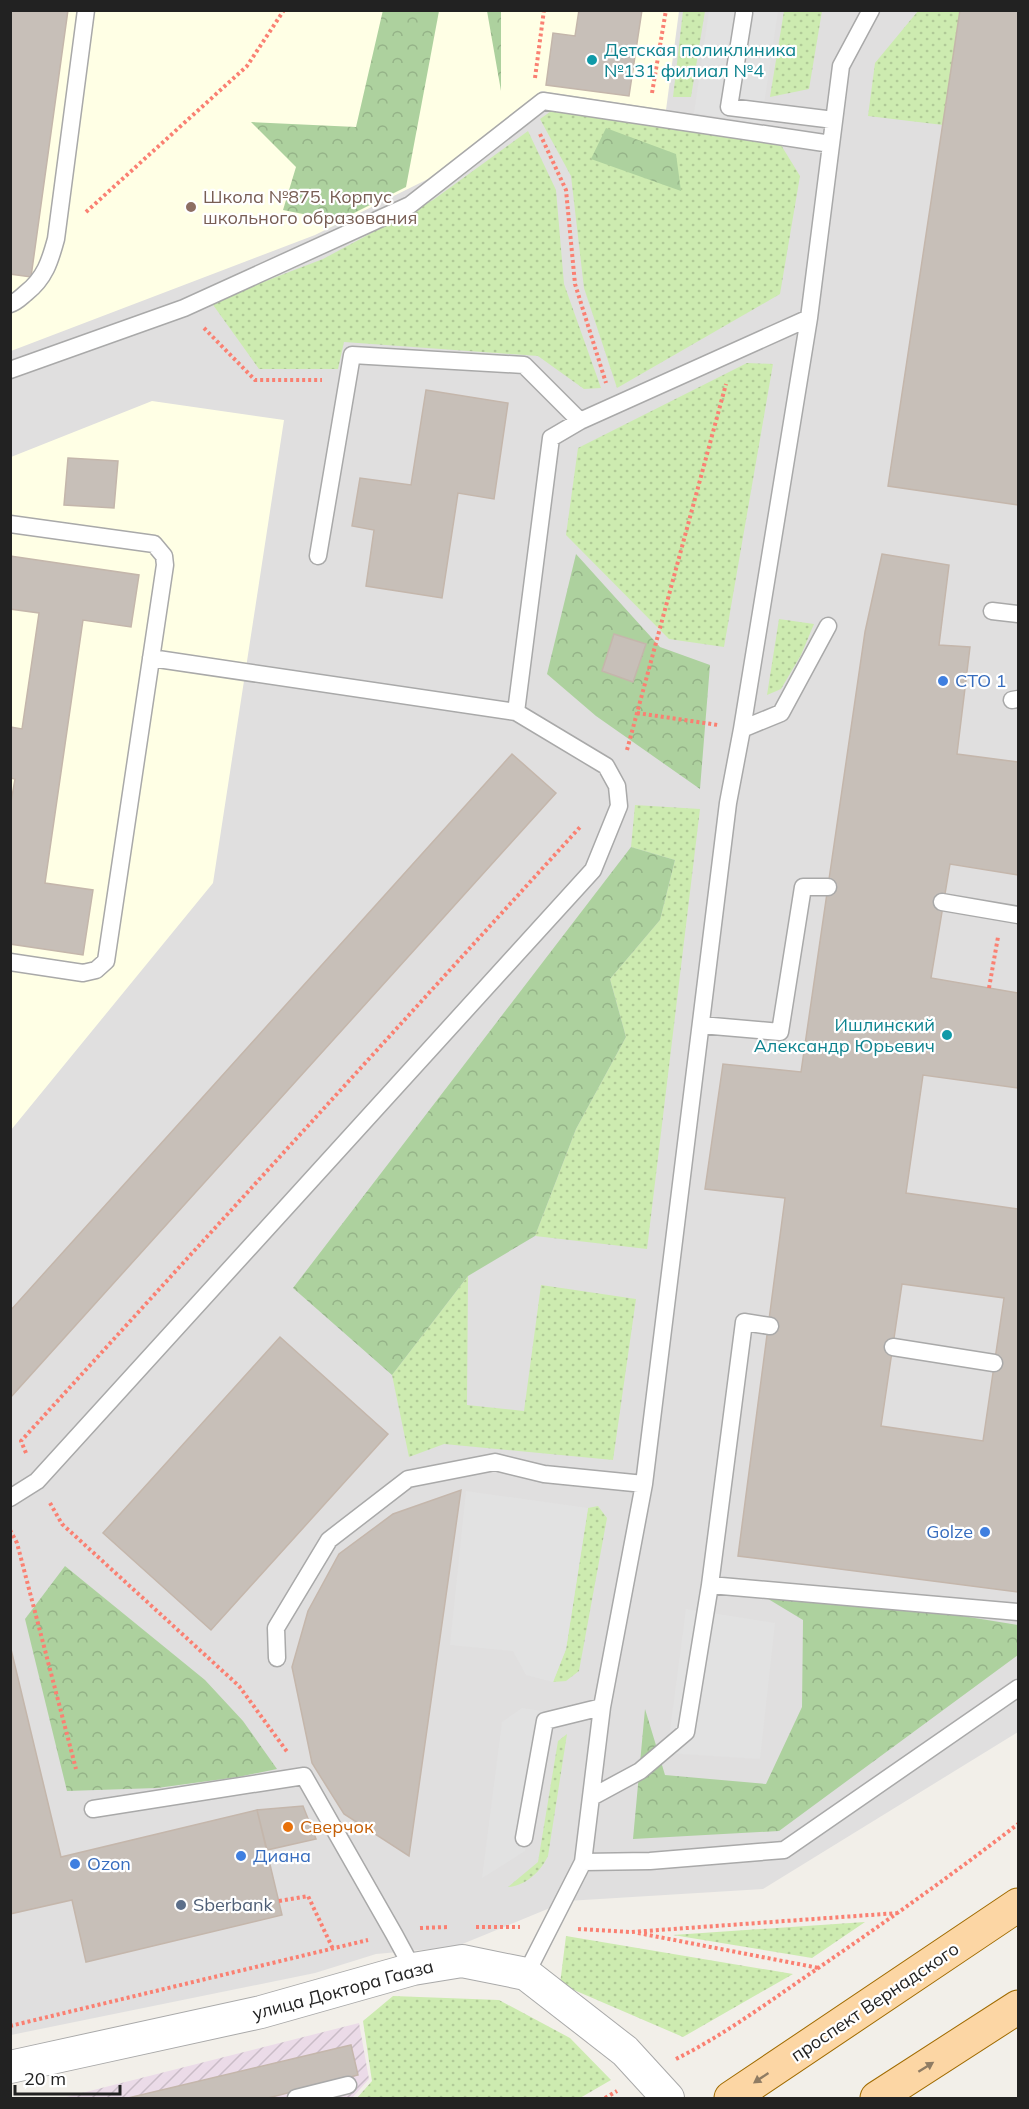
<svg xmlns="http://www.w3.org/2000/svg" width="1029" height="2109" font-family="Mulish,sans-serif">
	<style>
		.residential { fill: #e0dfdf }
		.industrial { fill: url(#industrial-furrows) }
		.education { fill: #ffffe5 }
		.grass { fill: url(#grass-dots) }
		.forest { fill: url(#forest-crowns) }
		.parking { fill: #e2e2e2 }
		.building { fill: #c7bfb8; stroke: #c4b6ab; stroke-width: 1.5; fill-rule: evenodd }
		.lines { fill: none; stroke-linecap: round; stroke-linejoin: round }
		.lane-casing { stroke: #a9a9a9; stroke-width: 19 }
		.street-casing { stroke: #a9a9a9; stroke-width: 34 }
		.primary-casing { stroke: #a06b00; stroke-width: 35 }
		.path { stroke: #fa8072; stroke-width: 4; stroke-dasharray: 3 3; stroke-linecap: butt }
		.lane { stroke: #fff; stroke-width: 16 }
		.street { stroke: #fff; stroke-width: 32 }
		.primary { stroke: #fcd6a4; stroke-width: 33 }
		.oneway { fill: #8f7c63 }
		.culture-dot { fill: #0f9aa8; stroke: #fff; stroke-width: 2 }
		.education-dot { fill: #8d6e63; stroke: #fff; stroke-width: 2 }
		.shop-dot { fill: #3f7fe0; stroke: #fff; stroke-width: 2 }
		.food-dot { fill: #e8710a; stroke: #fff; stroke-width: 2 }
		.service-dot { fill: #5c6f8a; stroke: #fff; stroke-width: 2 }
		.labels { text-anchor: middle; stroke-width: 4.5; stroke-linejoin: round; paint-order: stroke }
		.culture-label { font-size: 18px; fill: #0d838f; stroke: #fff; text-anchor: start }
		.education-label { font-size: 18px; fill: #785e54; stroke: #fff; text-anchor: start }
		.shop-label { font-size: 18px; fill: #366cbe; stroke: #fff; text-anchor: start }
		.food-label { font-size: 18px; fill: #c56008; stroke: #fff; text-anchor: start }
		.service-label { font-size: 18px; fill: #4e5e75; stroke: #fff; text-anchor: start }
		.street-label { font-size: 18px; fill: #222; stroke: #fff }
	</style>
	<defs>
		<pattern id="industrial-furrows" width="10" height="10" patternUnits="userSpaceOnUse" patternTransform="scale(1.5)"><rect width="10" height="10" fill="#ebdbe8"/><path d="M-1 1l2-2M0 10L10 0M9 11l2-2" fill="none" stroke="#c9bcc7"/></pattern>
		<pattern id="grass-dots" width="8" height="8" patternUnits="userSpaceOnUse" patternTransform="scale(1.5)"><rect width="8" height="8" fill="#cdebb0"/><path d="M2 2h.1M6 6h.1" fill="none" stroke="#b0c997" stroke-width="1.8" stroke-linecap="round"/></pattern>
		<pattern id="forest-crowns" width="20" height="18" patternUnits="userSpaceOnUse" patternTransform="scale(1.5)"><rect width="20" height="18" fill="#add19e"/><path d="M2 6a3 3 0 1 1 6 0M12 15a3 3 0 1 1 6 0" fill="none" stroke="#95b388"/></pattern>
	</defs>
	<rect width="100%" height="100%" fill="#f2efe9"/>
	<path class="residential" d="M11,11H1018V1732L763,1889L567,1901L455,1947L376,1954L315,1973L11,2035Z"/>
	<path class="industrial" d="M359,2023L369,2079L352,2098H62Z"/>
	<path class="education" d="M11,11H679L666,110L541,91L428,179L315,235L11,351Z
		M152,401L284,420L213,883L11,1130V457Z"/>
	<path class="grass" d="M683,11H705L691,97H673Z
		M784,11H822L809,89L770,97Z
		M918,11H960L943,125L868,116L875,63Z
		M554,109L781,145L800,176L780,294L617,388L584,288L571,176L540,119Z
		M528,131L556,190L564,284L601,388L584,389L538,356L344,342L338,369H259L211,302L323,259L433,200Z
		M747,363L773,364L724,647L669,639L566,535L578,448Z
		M779,619L814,624L801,655L781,689L767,695Z
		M635,805L700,809L647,1249L535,1236L576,1129L626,1037L610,979L660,920L675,860L631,847Z
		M468,1276L467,1405L524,1411L541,1285L636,1299L613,1460L444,1444L409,1457L392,1375Z
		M598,1506L607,1518L579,1671L566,1681L553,1682L566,1649L588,1508Z
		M567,1734L548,1856C541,1871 526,1886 508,1887L538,1862L558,1741Z
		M865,1922L812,1958L673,1935Z
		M566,1936L793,1974L683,2037L560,1984Z
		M393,1996L499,2000L570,2038L611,2080L580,2098H357L372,2081L363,2021Z"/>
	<path class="forest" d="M383,10L439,11L406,187L338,221L283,210L296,167L251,122L356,127Z
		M487,11H501V91Z
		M606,128L676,154L681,191L591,159Z
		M576,554L660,647L710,665L700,789L596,716L547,674Z
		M631,847L675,860L660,920L610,979L626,1037L576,1129L535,1236L468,1276L392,1375L293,1288Z
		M65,1566L205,1680L243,1721L277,1769L238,1777L157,1788L67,1791L25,1619Z
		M735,1579L1018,1625V1655L779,1831L633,1839L645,1709L665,1775L766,1784L802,1707L803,1620Z"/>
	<path class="parking" d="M709,11H778L761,123L694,113Z
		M466,1491L588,1508L566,1649L553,1682L526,1675L513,1651L450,1645Z
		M686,1609L775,1623L760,1759L667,1753Z
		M522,1708L549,1712L525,1851L482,1878L502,1722Z"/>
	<path class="building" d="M10,10H68L31,277L10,274Z
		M579,10H642L629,96L546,85L553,33L575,36Z
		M960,10H1018V505L888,486Z
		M426,390L508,403L494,499L458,493L442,598L366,586L374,530L352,526L360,478L411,485Z
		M68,458L118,461L114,508L64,505Z
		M882,554L949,565L939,645L970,647L957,754L1018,762V875L950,864L931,978L1018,993V1088L923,1075L906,1193L1018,1209V1592L738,1556L785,1198L705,1189L723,1064L801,1072L865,632ZM902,1284L1004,1298L983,1441L881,1426Z
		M10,556L139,575L131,627L83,620L45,883L93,890L83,955L10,944V808L15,779L10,778V727L22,729L39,613L10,609Z
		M614,634L646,644L633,682L602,671Z
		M512,754L556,793L10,1398V1311Z
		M280,1337L388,1434L211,1630L103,1533Z
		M461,1490L409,1856L344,1814L312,1763L292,1667L308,1611L339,1554L393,1514Z
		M10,1645L61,1857L257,1810L282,1915L86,1962L72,1900L10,1914Z
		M303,1806L316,1839L267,1850L257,1810Z
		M351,2045L358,2075L268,2098H128Z"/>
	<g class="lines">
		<g class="lane-casing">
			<path id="lane" d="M744,13L729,107L834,120
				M10,304C17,302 21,297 26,293C45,278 50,261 56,239L86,10
				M10,370L184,308L410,205L543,101L831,144
				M10,524L154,544L164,556L165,565L106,961L96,970L83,973L10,962
				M318,556L352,355L524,365L580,421
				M992,611L1018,614
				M151,658L516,712
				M1012,700L1018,699
				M742,729L781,713L828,626
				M942,902L1018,915
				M701,1025L780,1032L803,887H828
				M770,1326L744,1322L710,1585L1018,1612
				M893,1347L994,1363
				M10,1498L37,1481L593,870L619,806L617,786L606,766L516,712L551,438L580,421L809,318
				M277,1658L276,1628L329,1540L408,1479L495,1462L544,1474L644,1484
				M592,1797L640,1771L686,1732L710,1585
				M93,1809L304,1776L394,1934L413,1969
				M524,1838L545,1721L602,1707
				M583,1862L650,1861L784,1850L1018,1688
				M526,1974L583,1862L602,1707L644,1484L728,803L742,729L809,318L841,66L871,10
				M296,2098L348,2085"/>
		</g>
		<g class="street-casing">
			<path id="street" d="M10,2067L261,2012L413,1969L462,1961L526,1974L625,2051L668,2098"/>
		</g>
		<g class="primary-casing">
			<path id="primary" d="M731,2098L1018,1905
				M877,2098L1018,2007"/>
		</g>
		<path class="path" d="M535,78L544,10
			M652,93L666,10
			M540,134L566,190L575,284L606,383
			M86,212L247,66L284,10
			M204,328L255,380H322
			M637,713L718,725
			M627,750L726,384
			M989,988L998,937
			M26,1453L21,1441L581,826
			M50,1503L62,1524L239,1686L288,1753
			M10,1530L17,1543L76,1769
			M279,1901L308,1896L333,1949
			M476,1927H520
			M420,1928L448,1927
			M578,1929L631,1932L898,1913
			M638,1933L819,1968
			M10,2026L368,1940
			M676,2059C724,2035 767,2003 811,1973C881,1925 951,1876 1018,1824
			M605,2098L617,2091"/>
		<use href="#lane" class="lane"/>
		<use href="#street" class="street"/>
		<use href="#primary" class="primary"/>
	</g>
	<defs><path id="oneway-solid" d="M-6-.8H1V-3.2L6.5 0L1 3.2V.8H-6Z" transform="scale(1.5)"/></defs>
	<g class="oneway">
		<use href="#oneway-solid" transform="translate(926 2067) rotate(-32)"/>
		<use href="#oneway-solid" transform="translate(761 2078) rotate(146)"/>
	</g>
	<g class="culture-dot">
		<circle cx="592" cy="60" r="6"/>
		<circle cx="947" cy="1035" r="6"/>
	</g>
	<circle class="education-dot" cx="191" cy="207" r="6"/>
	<g class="shop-dot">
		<circle cx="943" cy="681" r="6"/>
		<circle cx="985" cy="1532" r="6"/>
		<circle cx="241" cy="1856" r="6"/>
		<circle cx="75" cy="1864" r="6"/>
	</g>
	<circle class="food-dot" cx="288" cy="1827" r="6"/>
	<circle class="service-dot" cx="181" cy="1905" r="6"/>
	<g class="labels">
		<g class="culture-label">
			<text x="604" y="56">Детская поликлиника<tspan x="604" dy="21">№131 филиал №4</tspan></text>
			<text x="935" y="1031" text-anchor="end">Ишлинский<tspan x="935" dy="21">Александр Юрьевич</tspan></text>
		</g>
		<g class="education-label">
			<text x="203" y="203">Школа №875. Корпус<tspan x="203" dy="21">школьного образования</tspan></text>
		</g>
		<g class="shop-label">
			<text x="955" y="687">СТО 1</text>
			<text x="973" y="1538" text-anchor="end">Golze</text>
			<text x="253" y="1862">Диана</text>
			<text x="87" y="1870">Ozon</text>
		</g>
		<g class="food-label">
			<text x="300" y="1833">Сверчок</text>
		</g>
		<g class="service-label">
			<text x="193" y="1911">Sberbank</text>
		</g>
		<g class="street-label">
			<text transform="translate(343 1990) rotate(-15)" y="6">улица Доктора Гааза</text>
			<text transform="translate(875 2002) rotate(-34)" y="6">проспект Вернадского</text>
		</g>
	</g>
	<rect width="1029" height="2109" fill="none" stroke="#222222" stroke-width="24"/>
	<path d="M15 2085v9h105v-9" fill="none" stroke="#222222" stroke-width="3"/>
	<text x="24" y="2085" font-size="18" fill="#222222" stroke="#ffffff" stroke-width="4.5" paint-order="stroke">20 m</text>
</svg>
